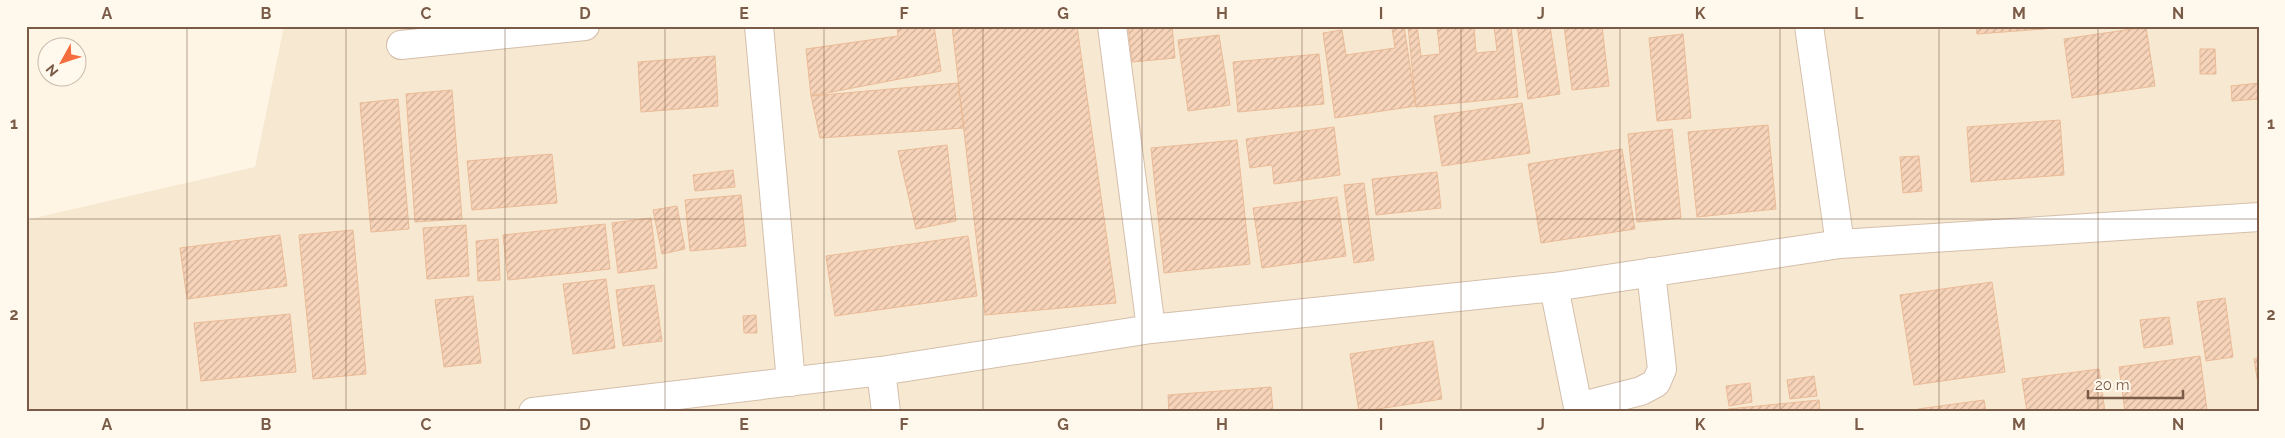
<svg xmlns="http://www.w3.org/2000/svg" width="2285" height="438" font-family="Raleway,sans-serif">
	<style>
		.residential { fill: #f7e8d2 }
		.building { fill: url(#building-hatch); stroke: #ebbb97 }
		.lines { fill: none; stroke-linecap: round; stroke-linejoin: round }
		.minor-casing { stroke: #d4bfab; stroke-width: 30 }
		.minor { stroke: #fff; stroke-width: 28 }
		.grid { fill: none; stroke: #7a5b47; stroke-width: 1; stroke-opacity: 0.55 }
		.neatline { fill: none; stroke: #7a5b47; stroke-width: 2 }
		.grid-label { font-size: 16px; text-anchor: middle; font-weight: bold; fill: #7a5b47 }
	</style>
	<defs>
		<pattern id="building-hatch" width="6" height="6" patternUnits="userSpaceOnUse" patternTransform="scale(1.25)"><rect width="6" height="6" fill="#f7d4b9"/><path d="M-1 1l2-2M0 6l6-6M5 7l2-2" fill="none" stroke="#cdaf98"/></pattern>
	</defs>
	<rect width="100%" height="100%" fill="#fef5e4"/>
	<path class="residential" d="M284,26H2259V412H26V220L255,167Z"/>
	<path class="building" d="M897,26H934L941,71L811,96L806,49L898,36Z
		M952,26H1077L1116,303L985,315Z
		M1128,26H1172L1175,58L1132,62Z
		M1404,26L1416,106L1335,118L1323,33L1342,30L1346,55L1395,48L1392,28Z
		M1408,26H1417L1421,56L1440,54L1437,26H1474L1476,53L1497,51L1494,26H1511L1518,97L1416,107Z
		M1517,26H1550L1560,94L1528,99Z
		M1564,26H1602L1609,86L1572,90Z
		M1976,26H2057V28L1977,34Z
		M2146,27L2155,86L2072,98L2064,39Z
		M1683,34L1691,118L1657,121L1649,38Z
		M1219,35L1230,105L1188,111L1178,40Z
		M2200,49H2215L2216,74H2200Z
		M1319,54L1324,104L1238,112L1233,62Z
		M715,56L718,106L641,112L638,62Z
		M958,83L964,128L820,138L811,96Z
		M2259,83V99L2232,101L2231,86Z
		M452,90L462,219L415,222L406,94Z
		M398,99L409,229L371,232L360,103Z
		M1522,103L1530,153L1442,166L1434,116Z
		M2060,120L2064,175L1971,182L1967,127Z
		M1768,125L1776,209L1697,217L1688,132Z
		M1334,127L1340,175L1274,184L1272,165L1250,168L1246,139Z
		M1672,129L1681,218L1637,222L1628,134Z
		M1237,140L1250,264L1164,273L1151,148Z
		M947,145L956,221L916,229L898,151Z
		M1622,149L1635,229L1541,243L1528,164Z
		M552,154L557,203L472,210L467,161Z
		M1919,156L1922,191L1903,193L1900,157Z
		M733,170L735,187L695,191L693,175Z
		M1437,172L1441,208L1376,215L1372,179Z
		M1364,183L1374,260L1354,263L1344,185Z
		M741,195L746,246L690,251L685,200Z
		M1337,197L1346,256L1262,268L1253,208Z
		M677,206L685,249L662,254L653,210Z
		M651,218L657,268L618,273L612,223Z
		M605,224L610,269L508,280L503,235Z
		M466,225L469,276L427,279L423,228Z
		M353,230L366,374L313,379L299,235Z
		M280,235L287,286L187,299L180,248Z
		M968,236L977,296L835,316L826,256Z
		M498,239L500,280L478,281L476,241Z
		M606,279L615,348L573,354L563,284Z
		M1992,282L2005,372L1914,385L1900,295Z
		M654,285L662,341L623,346L616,290Z
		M473,296L481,363L444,367L435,300Z
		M2225,298L2233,357L2206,361L2197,302Z
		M290,314L296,372L201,381L194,323Z
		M756,315L757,333H744L743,316Z
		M2169,317L2173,344L2144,348L2140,320Z
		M1433,341L1442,399L1359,412L1350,354Z
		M2200,356L2207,410L2125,412L2119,367Z
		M2259,358V390L2254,359Z
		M2099,369L2105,412H2027L2022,379Z
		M1814,376L1817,396L1790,399L1787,380Z
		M1750,383L1752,402L1729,406L1726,386Z
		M1271,387L1273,412H1169L1168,395Z
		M1819,400L1820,412H1728V409Z
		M1984,400L1986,412H1918V409Z"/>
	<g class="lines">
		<g class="minor-casing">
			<path id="minor" d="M759,26L791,382
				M1112,26L1151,329
				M1809,26L1840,244
				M401,45L585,26
				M1554,287L1579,412
				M881,371L886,412
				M1578,407L1641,391L1656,383L1662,369L1651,272
				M533,412L881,371L1151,329L1554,287L1840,244L2259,217"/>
		</g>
		<use href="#minor" class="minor"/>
	</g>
	<path class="grid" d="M187,26V412M346,26V412M505,26V412M665,26V412M824,26V412M983,26V412M1142,26V412M1302,26V412M1461,26V412M1620,26V412M1780,26V412M1939,26V412M2098,26V412M26,219H2259"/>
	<rect width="2285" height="438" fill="none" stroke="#fff9ed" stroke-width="55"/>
	<g transform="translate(62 62) rotate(230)"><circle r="24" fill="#fff9ed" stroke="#cabaab"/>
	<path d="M0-4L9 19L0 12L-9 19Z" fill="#f56d3d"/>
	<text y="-8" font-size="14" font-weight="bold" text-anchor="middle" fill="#7a5b47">N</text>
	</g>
	<path d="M2088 390v8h95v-8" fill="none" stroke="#7a5b47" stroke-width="2.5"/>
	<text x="2095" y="390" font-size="15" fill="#7a5b47" stroke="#fff9ed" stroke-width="4" paint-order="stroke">20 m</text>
	<rect x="28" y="28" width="2230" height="382" class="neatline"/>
	<g class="grid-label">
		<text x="107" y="19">A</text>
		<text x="266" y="19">B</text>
		<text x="426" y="19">C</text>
		<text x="585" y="19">D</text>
		<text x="744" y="19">E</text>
		<text x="904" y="19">F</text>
		<text x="1063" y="19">G</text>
		<text x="1222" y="19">H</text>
		<text x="1381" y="19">I</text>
		<text x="1541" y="19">J</text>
		<text x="1700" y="19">K</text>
		<text x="1859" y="19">L</text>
		<text x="2019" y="19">M</text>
		<text x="2178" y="19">N</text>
		<text x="14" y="129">1</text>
		<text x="2271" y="129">1</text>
		<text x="14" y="320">2</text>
		<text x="2271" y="320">2</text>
		<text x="107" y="430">A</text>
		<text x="266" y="430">B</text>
		<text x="426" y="430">C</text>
		<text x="585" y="430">D</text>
		<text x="744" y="430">E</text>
		<text x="904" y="430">F</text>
		<text x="1063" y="430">G</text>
		<text x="1222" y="430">H</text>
		<text x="1381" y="430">I</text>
		<text x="1541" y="430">J</text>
		<text x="1700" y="430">K</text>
		<text x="1859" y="430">L</text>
		<text x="2019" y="430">M</text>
		<text x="2178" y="430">N</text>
	</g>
</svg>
